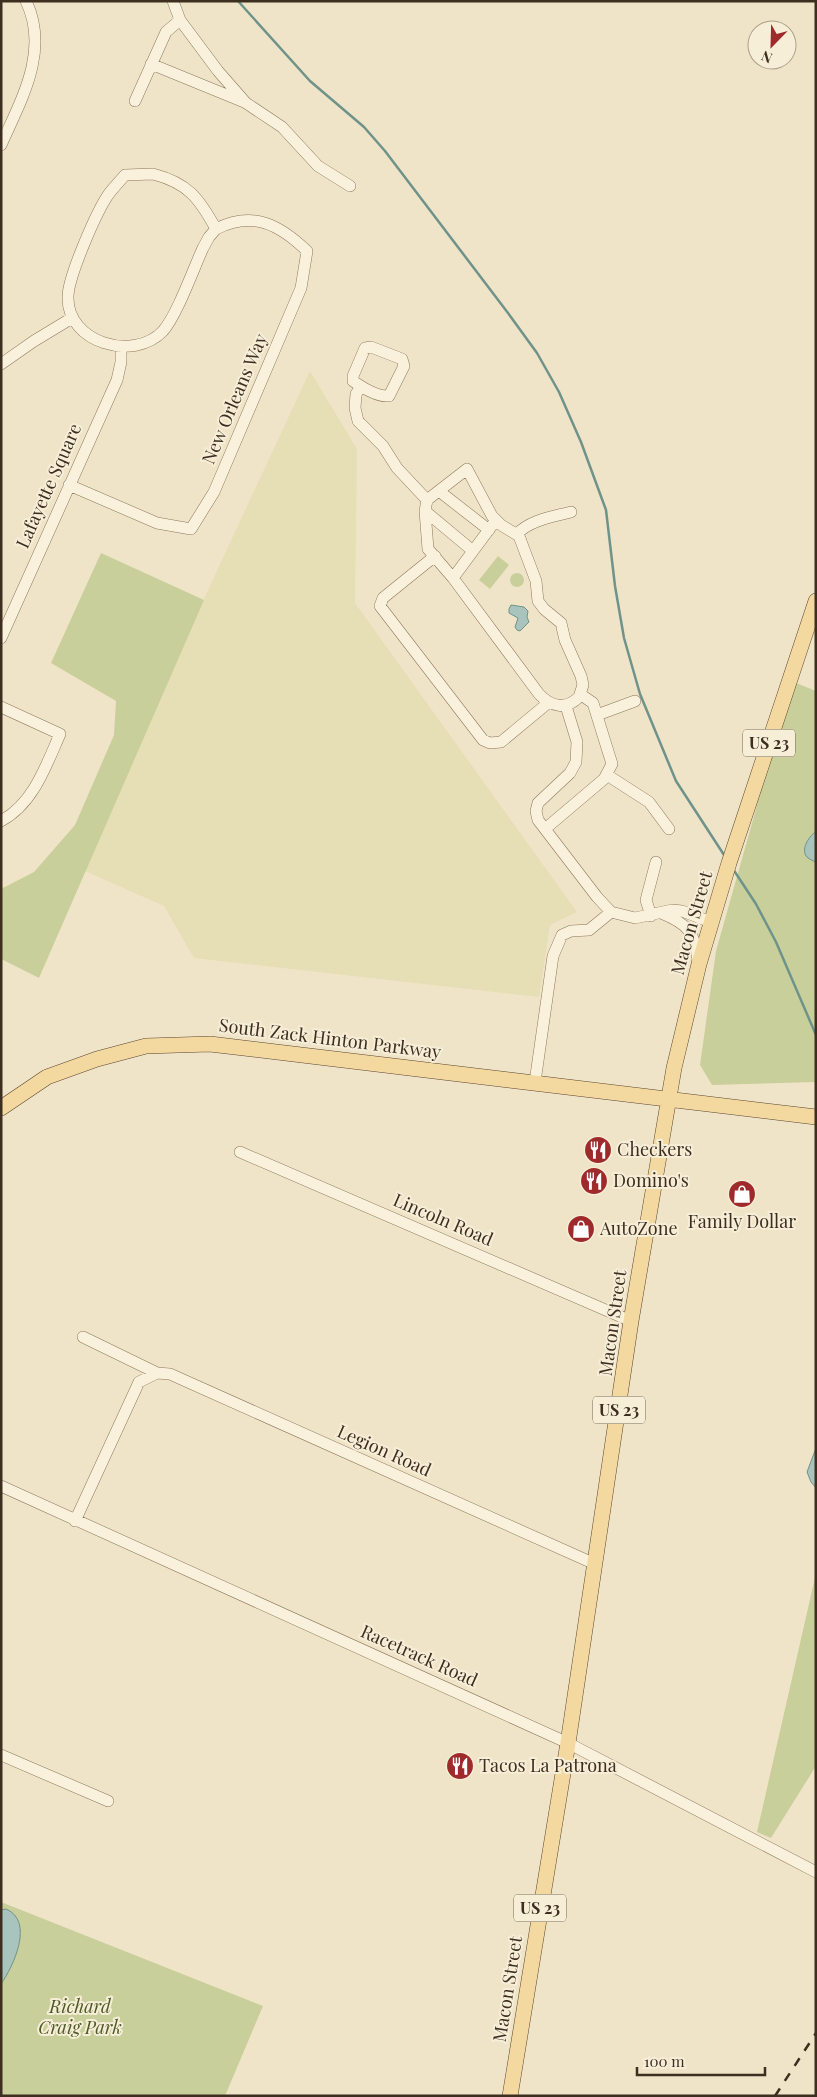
<svg xmlns="http://www.w3.org/2000/svg" width="817" height="2097" font-family="'Playfair Display',serif">
	<style>
		.farmland { fill: #e6deb5 }
		.green { fill: #c9cf9b }
		.water { fill: #a9c4bc; stroke: #6f938a }
		.lines { fill: none; stroke-linecap: round; stroke-linejoin: round }
		.stream { stroke: #6f938a; stroke-width: 2.5 }
		.minor-casing { stroke: #8d765c; stroke-width: 12 }
		.major-casing { stroke: #5b4430; stroke-width: 16 }
		.minor { stroke: #faf1dc; stroke-width: 11 }
		.major { stroke: #f3d9a0; stroke-width: 15 }
		.rail { stroke: #3d2e20; stroke-width: 2.5; stroke-dasharray: 9 9; stroke-linecap: butt }
		.labels { text-anchor: middle; stroke-width: 4; stroke-linejoin: round; paint-order: stroke }
		.shield { fill: #f7eed8; stroke: #756857; stroke-width: 1 }
		.shield-label { font-size: 16px; font-weight: bold; fill: #3d2e20 }
		.street-label { font-size: 18px; fill: #3d2e20; stroke: #f7eed8 }
		.poi-label { font-size: 18px; fill: #3d2e20; stroke: #f7eed8; text-anchor: start }
		.park-label { font-size: 18px; font-style: italic; fill: #4d5a26; stroke: #f7eed8 }
	</style>
	<rect width="100%" height="100%" fill="#f0e4c8"/>
	<path class="farmland" d="M310,371L357,449L355,603L577,912L550,925L539,997L194,958L164,906L85,871L154,706Z"/>
	<path class="green" d="M101,553L204,600L39,978L1,959V889L34,872L75,825L114,735L116,701L51,663Z
		M498,556L509,565L490,589L479,580Z
		M510 580a7 7 0 1 1 14 0a7 7 0 1 1-14 0Z
		M786,679L816,691V1082L712,1085L700,1065L716,951L756,809Z
		M816,1573V1766L771,1838L757,1832Z
		M1,1902L263,2006L225,2096H1Z"/>
	<path class="water" d="M511,605L524,607L528,611L527,617L529,622L520,631L517,630L515,627L518,618L509,613V609Z
		M816,831V863C813,860 808,859 806,856C801,847 810,836 816,831Z
		M816,1448V1488L811,1482L807,1472Z
		M6,1909C35,1921 13,1967 1,1984V1910Z"/>
	<g class="lines">
		<path class="stream" d="M238,1L310,81L364,127L385,151L508,313L537,353L559,392L581,442L606,510L615,586L624,638L640,694L676,781L726,858
			M733,869L756,904L776,942L816,1035"/>
		<g class="minor-casing">
			<path id="minor" d="M173,1L180,20L218,71L246,103L282,127L318,166L350,186
				M151,64L244,102
				M135,101L166,32L180,20
				M1,145C21,100 50,51 26,1
				M153,174C188,183 199,198 216,229L209,237L203,248C193,270 177,315 163,331C134,362 67,343 68,297C68,277 96,213 108,195C113,188 120,181 125,175Z
				M371,347L402,359L404,366L389,396C378,397 363,388 353,381V376L365,348Z
				M1,364L34,341L72,318
				M361,387L356,394L355,408L358,421L383,446L397,468L427,500
				M467,469L492,516L501,525L519,536L536,581L538,601L544,609L561,623L565,640L581,676L583,685L579,697C566,710 551,707 539,694L453,578L428,549L425,511L427,500Z
				M69,485L157,523L191,529L214,492L301,288L307,251C280,225 253,210 216,229
				M439,491L489,530
				M425,511L473,551
				M517,534C530,520 552,517 571,512
				M435,556L383,598L380,606L483,740L490,743L501,742L548,703
				M453,578L496,520
				M1,638L117,380L121,362V347
				M566,706L577,742L576,762L570,773L538,803L536,811L538,820L597,897L611,912L635,918L672,910L682,911L711,922
				M1,707L60,734C46,766 33,804 1,821
				M597,715L635,701
				M607,775L649,802L669,829
				M545,829L604,779L612,764L593,703L580,694
				M661,913C688,924 695,932 698,961
				M651,916L646,900L656,862
				M535,1082L553,956L562,935L571,931L589,930L611,912
				M240,1152L631,1321
				M83,1337L157,1373L170,1374L595,1564
				M1,1486L568,1743L816,1872
				M75,1521L139,1382L157,1373
				M1,1755L108,1801"/>
		</g>
		<g class="major-casing">
			<path id="major" d="M1,1108L47,1077L97,1059L146,1046L210,1044L816,1117
				M510,2096L568,1743L631,1321L674,1068L699,964L729,863L816,601"/>
		</g>
		<use href="#minor" class="minor"/>
		<use href="#major" class="major"/>
		<path class="rail" d="M775,2096L816,2033"/>
	</g>
	<defs>
		<g id="restaurant-disc" transform="scale(1.4375)"><circle r="9.5" fill="#9e2a2b" stroke="#f7eed8"/><path d="M-5-6h1v4h1v-4h1v4h1v-4h1v5L-1.5 .5V6h-2V.5L-5-1ZM5-6V6H3V1.5H1.5Q1.5-4 5-6Z" fill="#fff"/></g>
		<g id="shop-disc" transform="scale(1.4375)"><circle r="9.5" fill="#9e2a2b" stroke="#f7eed8"/><path d="M-5-2.5h2.3a2.7 3.5 0 0 1 5.4 0H5L5.5 6h-11ZM-1.5-2.5h3a1.5 2.3 0 0 0-3 0Z" fill="#fff"/></g>
	</defs>
	<g fill-rule="evenodd">
		<use href="#restaurant-disc" x="598" y="1150"/>
		<use href="#restaurant-disc" x="594" y="1181"/>
		<use href="#shop-disc" x="742" y="1194"/>
		<use href="#shop-disc" x="581" y="1229"/>
		<use href="#restaurant-disc" x="460" y="1766"/>
	</g>
	<g class="labels">
		<g class="shield">
			<rect x="743" y="729.5" width="52" height="27" rx="4"/>
			<rect x="593" y="1396.5" width="52" height="27" rx="4"/>
			<rect x="514" y="1894.5" width="52" height="27" rx="4"/>
		</g>
		<g class="shield-label">
			<text x="769" y="749">US 23</text>
			<text x="619" y="1416">US 23</text>
			<text x="540" y="1914">US 23</text>
		</g>
		<g class="street-label">
			<text transform="translate(235 399) rotate(-67)" y="6">New Orleans Way</text>
			<text transform="translate(49 486) rotate(-66)" y="6">Lafayette Square</text>
			<text transform="translate(692 923) rotate(-74)" y="6">Macon Street</text>
			<text transform="translate(330 1039) rotate(7)" y="6">South Zack Hinton Parkway</text>
			<text transform="translate(443 1220) rotate(23)" y="6">Lincoln Road</text>
			<text transform="translate(613 1323) rotate(-82)" y="6">Macon Street</text>
			<text transform="translate(384 1451) rotate(24)" y="6">Legion Road</text>
			<text transform="translate(419 1656) rotate(24)" y="6">Racetrack Road</text>
			<text transform="translate(508 1989) rotate(-81)" y="6">Macon Street</text>
		</g>
		<g class="poi-label">
			<text x="617" y="1156">Checkers</text>
			<text x="613" y="1187">Domino's</text>
			<text x="742" y="1228" text-anchor="middle">Family Dollar</text>
			<text x="600" y="1235">AutoZone</text>
			<text x="479" y="1772">Tacos La Patrona</text>
		</g>
		<g class="park-label">
			<text x="80" y="2013">Richard<tspan x="80" dy="21">Craig Park</tspan></text>
		</g>
	</g>
	<rect width="817" height="2097" fill="none" stroke="#3d2e20" stroke-width="5"/>
	<g transform="translate(772 45) rotate(203)"><circle r="24" fill="#f7eed8" stroke="#ada18e"/>
	<path d="M0-4L9 19L0 12L-9 19Z" fill="#9e2a2b"/>
	<text y="-8" font-size="14" font-weight="bold" text-anchor="middle" fill="#3d2e20">N</text>
	</g>
	<path d="M637 2067v8h128v-8" fill="none" stroke="#3d2e20" stroke-width="2.5"/>
	<text x="644" y="2067" font-size="15" fill="#3d2e20" stroke="#f7eed8" stroke-width="4" paint-order="stroke">100 m</text>
</svg>
